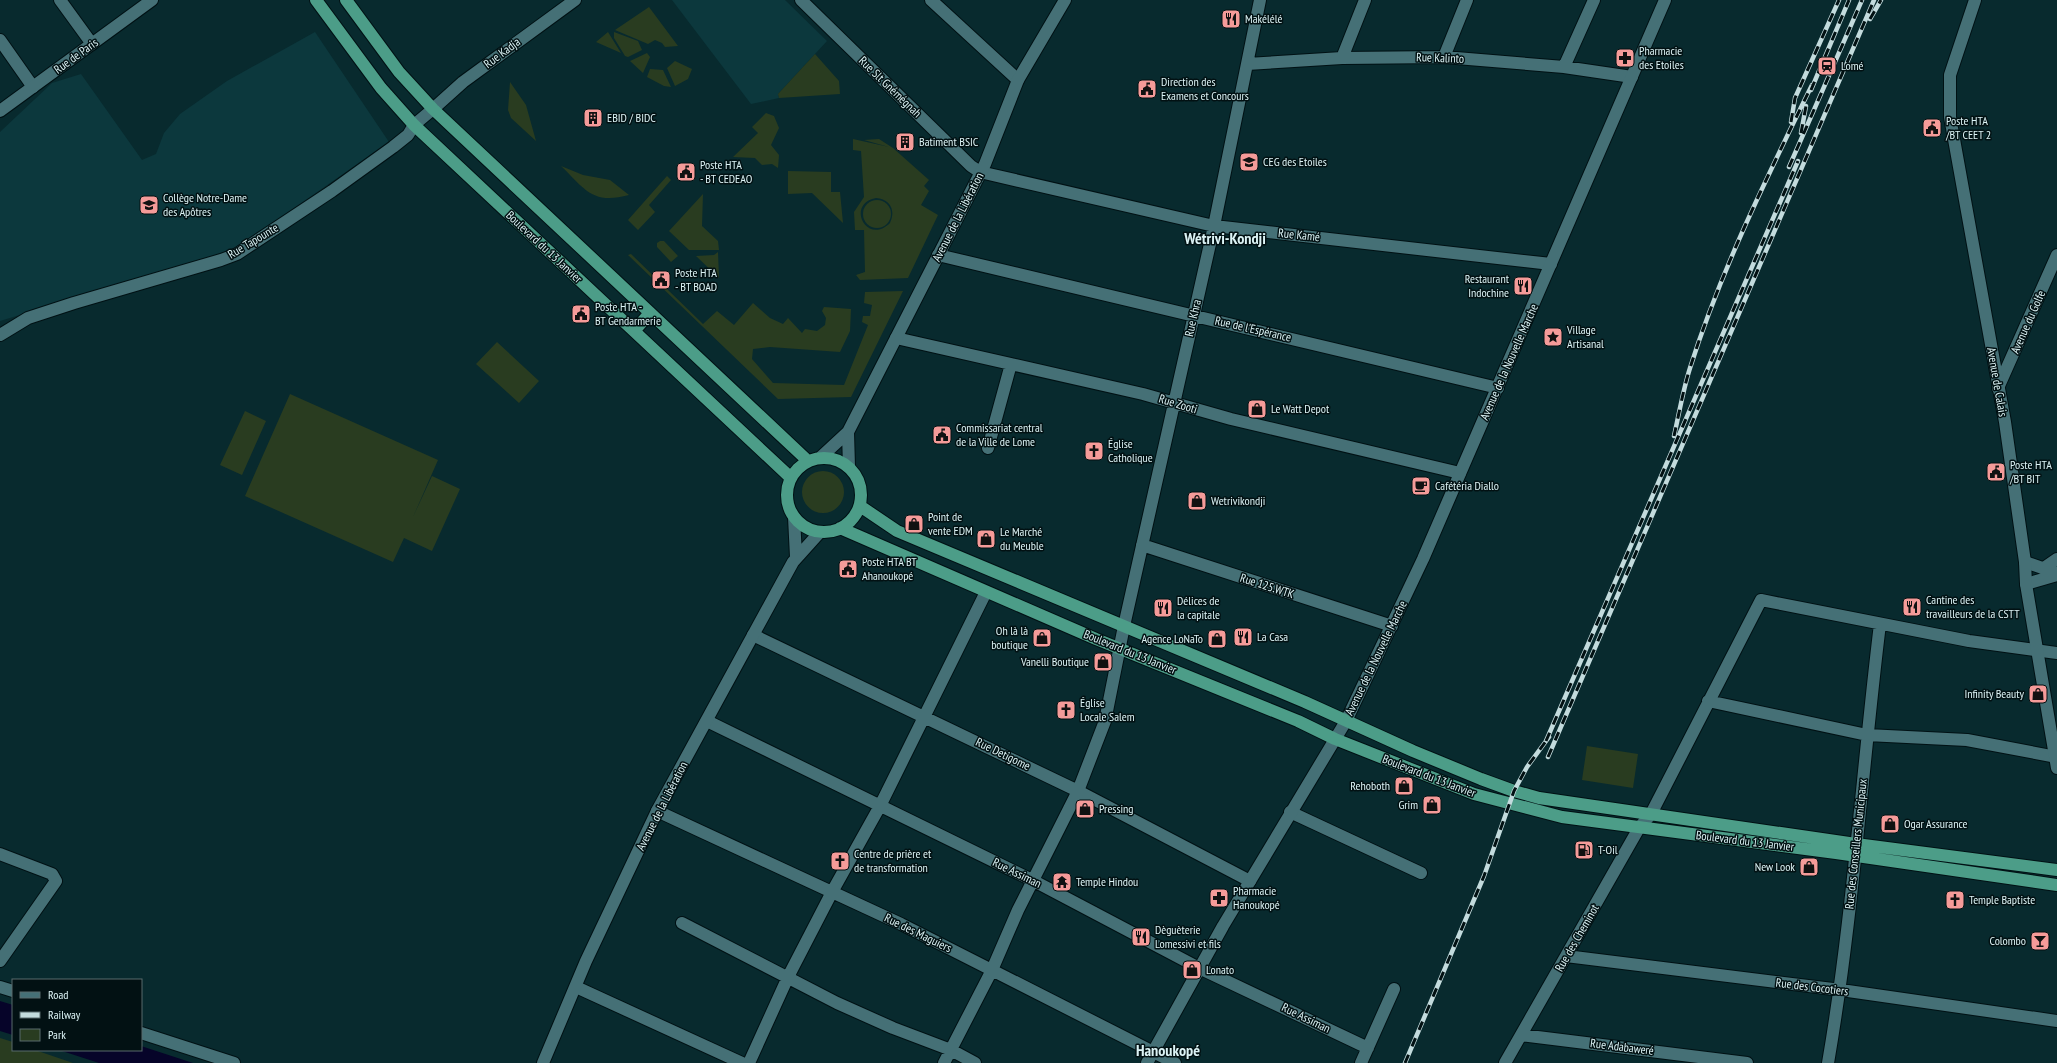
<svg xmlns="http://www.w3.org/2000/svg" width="2057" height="1063" font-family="'PT Sans Narrow',sans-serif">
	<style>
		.built { fill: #0c383d }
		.green { fill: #293c20; fill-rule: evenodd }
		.water { fill: #060429 }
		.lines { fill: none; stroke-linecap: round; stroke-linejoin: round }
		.minor-casing { stroke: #001114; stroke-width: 14 }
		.tertiary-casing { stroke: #001114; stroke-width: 14 }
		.secondary-casing { stroke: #001114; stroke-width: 14 }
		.trunk-casing { stroke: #001114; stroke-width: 14 }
		.minor { stroke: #457076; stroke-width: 12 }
		.tertiary { stroke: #457076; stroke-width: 12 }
		.secondary { stroke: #457076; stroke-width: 12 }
		.trunk { stroke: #4c9d88; stroke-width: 12 }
		.rail-casing { stroke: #c3dbdd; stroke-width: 4.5 }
		.rail { stroke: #021113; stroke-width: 3; stroke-dasharray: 9; stroke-linecap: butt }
		.labels { text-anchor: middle; stroke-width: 3; stroke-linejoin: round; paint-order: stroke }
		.poi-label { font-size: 12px; fill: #dcf3f5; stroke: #021113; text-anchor: start }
		.street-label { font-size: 12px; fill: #dcf3f5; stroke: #021113 }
		.district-label { font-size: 16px; font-weight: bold; fill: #dcf3f5; stroke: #021113 }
	</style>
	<rect width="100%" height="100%" fill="#082a2e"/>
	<path class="built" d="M672,0H785L827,41L778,94L779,98L751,104Z
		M315,32L389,142L234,250L0,321V132L52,83L81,74L142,160L156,154L164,133L180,114L227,81Z"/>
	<path class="green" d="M649,7L678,46L665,47L662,43L655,40L648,44L615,30Z
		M608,32L621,53L596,42Z
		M614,32L638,41L642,50L628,57L625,56L614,38Z
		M647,53L650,57L643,73L630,61Z
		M815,54L839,81L840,94L779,98L778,94Z
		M675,61L692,69L688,79L675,86L667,68Z
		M650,69L663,70L671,87L664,86L647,77Z
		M510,82L526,105L536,141L511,118L508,110Z
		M766,113L774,116L779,128L771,145L779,155L778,168L772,164L762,165L755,158L733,157L758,133L752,127Z
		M853,139L889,147L864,140L879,139L893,148L929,180L924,186L929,191L921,205L938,215L908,278L860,280L856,275L865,272L864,230H855L854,212L864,197L861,151L853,150ZM876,198C890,199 896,210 890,223C867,246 845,204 876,198Z
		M561,166L583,175L610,180L629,195C592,205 585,189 561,166Z
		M788,171L831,172V192H840L843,223L812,193L788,194Z
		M667,176L671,180L649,205L655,212L638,230L628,220Z
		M703,194L702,226L718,241L719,250H689L669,231Z
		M863 214a14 14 0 1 1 28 0a14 14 0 1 1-28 0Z
		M660,241H664L678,256L671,262L657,247V243Z
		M718,252L719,278L696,256L714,255Z
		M631,254L703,324L717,311L734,325L753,303L770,318L783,324L788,318L802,333L805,329L817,331L825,325L826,318L822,311L824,307L851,309L850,331L840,352L770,347L753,349L752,359L773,383L844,385L868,325L862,322L863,316H870L872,305L864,303L865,292L903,291L851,397L778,399L628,255Z
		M497,342L539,381L519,403L476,364Z
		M290,394L438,460L413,517L432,476L460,489L432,551L404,538L393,562L245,496Z
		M245,411L266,421L242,475L220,465Z
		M802 492a21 21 0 1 1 42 0a21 21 0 1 1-42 0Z
		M1587,746L1638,754L1633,788L1582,780Z
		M0,1038L13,1042V1050H35L73,1063H0Z"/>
	<path class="water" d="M0,1001L13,1005V1035L0,1031Z
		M141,1046L193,1063H99L59,1050H141Z"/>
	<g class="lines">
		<g class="minor-casing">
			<path id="minor" d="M60,0L92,44
				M801,0L971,166L980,172L1214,226L1551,264
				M931,0L1018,80
				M0,40L33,87
				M1444,57L1467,0
				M1342,58L1365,0
				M1247,64L1342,58L1444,57L1564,67L1632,77
				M1564,67L1594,0
				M433,109L463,82L575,0
				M938,255L1498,388
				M896,338L1143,394L1231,419L1460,473
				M1998,388L2057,255
				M988,448L1011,364
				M1142,545L1392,626
				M2025,562L2057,573
				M2044,568L2057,559
				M2026,584L2057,575
				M753,635L1078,791L1250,881
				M1708,701L1867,735L1967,740L2057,757
				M707,721L1034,881L1199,968L1368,1048
				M657,811L901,924L1175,1063
				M1290,812L1421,873
				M0,854L52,874L56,881L0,961
				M682,923L837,1003L893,1028L951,1050L975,1063
				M1566,956L1841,990L2057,1021
				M576,987L742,1063
				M1521,1035L1747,1063
				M749,1063L788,977L832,892L880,806L986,592
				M944,1063L992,970L1018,910L1078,791L1105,721L1124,626L1214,226L1260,0
				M1361,1063L1394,989
				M1505,1063L1639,828L1651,814L1761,600L1969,641L2057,653
				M1828,1063C1853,918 1862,770 1880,624"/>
		</g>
		<g class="tertiary-casing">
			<path id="tertiary" d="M0,111L152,0
				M0,335L28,318L74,303L221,260L237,254L332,191L393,147L408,135L414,125L433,109
				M0,987L13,991
				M141,1033L234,1063
				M1147,1063L1223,926L1346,721L1423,559L1665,0"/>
		</g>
		<g class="secondary-casing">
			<path id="secondary" d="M1975,0L1950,75V117L2005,422L2025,562L2026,584L2057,768
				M848,432L849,467
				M821,457L848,432L985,164L1018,80L1065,0
				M794,517L796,557
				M543,1063L586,961L657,811L793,562L820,532"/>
		</g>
		<g class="trunk-casing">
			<path id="trunk" d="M316,0L381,88L414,125L791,478
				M346,0L399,72L433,109L808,461
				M634,331L650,313
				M787 495a37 37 0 1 1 74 0a37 37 0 1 1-74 0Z
				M860,506L897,531L1305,702L1413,751L1481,779L1514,791L1539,798L1856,844L2057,870
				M840,528L1096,639L1298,721L1335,739L1474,794L1562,817L1836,853L2057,885"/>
		</g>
		<use href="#minor" class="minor"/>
		<use href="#tertiary" class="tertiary"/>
		<use href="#secondary" class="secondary"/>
		<use href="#trunk" class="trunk"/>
		<g class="rail-casing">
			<path id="rail" d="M1870,19L1881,0
				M1811,90L1849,0
				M1791,122L1795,98L1839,0
				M1801,133L1806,106
				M1789,167L1862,0
				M1674,436C1679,414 1683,390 1690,368C1721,270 1767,177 1812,85
				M1546,741L1798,161
				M1548,757L1874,0
				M1405,1063L1484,876L1514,791L1527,767L1549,737"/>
		</g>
		<use href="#rail" class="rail"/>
	</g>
	<defs>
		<g id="restaurant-square" transform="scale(1)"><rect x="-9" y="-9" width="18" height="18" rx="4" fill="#f59b99" stroke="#021113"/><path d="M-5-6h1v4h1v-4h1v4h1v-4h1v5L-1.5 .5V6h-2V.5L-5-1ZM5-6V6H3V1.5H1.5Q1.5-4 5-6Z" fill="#111"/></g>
		<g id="pharmacy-square" transform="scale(1)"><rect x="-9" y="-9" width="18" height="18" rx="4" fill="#f59b99" stroke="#021113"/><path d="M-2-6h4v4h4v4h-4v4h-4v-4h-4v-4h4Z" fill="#111"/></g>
		<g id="station-square" transform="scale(1)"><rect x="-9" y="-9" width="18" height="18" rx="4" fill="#f59b99" stroke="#021113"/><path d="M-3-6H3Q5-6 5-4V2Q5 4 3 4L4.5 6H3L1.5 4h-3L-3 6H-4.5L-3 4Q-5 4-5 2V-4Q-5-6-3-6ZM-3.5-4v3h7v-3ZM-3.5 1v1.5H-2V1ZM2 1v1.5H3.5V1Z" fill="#111"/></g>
		<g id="civic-square" transform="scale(1)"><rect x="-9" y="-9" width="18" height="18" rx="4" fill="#f59b99" stroke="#021113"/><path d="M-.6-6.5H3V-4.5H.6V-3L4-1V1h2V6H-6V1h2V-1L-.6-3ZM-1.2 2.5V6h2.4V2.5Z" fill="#111"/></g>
		<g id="building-square" transform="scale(1)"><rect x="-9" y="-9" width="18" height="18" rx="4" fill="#f59b99" stroke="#021113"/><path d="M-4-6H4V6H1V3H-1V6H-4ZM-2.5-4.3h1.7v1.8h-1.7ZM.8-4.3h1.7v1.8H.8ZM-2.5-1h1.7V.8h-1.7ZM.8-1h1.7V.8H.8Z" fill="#111"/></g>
		<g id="school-square" transform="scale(1)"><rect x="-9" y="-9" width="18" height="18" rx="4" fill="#f59b99" stroke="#021113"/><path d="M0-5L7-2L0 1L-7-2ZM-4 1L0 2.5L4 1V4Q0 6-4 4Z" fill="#111"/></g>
		<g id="sight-square" transform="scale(1)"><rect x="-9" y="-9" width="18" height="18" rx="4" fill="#f59b99" stroke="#021113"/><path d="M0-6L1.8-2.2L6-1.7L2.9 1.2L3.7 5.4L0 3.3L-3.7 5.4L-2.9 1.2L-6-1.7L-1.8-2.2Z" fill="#111"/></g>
		<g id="shop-square" transform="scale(1)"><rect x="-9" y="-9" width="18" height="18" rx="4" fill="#f59b99" stroke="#021113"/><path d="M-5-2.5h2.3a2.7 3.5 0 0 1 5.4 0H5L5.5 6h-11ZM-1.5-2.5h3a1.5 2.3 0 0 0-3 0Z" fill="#111"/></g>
		<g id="church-square" transform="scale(1)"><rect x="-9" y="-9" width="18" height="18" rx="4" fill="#f59b99" stroke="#021113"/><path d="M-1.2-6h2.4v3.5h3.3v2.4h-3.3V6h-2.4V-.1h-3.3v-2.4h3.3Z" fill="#111"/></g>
		<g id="cafe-square" transform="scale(1)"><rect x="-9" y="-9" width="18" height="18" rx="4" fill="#f59b99" stroke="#021113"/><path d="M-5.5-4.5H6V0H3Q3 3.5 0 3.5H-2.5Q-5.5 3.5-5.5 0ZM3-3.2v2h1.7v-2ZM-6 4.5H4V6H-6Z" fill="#111"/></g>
		<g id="fuel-square" transform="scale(1)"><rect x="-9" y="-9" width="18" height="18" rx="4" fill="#f59b99" stroke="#021113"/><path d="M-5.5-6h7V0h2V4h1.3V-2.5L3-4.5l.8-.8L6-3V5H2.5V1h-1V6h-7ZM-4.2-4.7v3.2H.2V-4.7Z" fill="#111"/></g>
		<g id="temple-square" transform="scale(1)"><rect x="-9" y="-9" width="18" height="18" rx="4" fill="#f59b99" stroke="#021113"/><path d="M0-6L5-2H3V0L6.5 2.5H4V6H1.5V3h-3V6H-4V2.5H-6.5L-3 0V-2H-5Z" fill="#111"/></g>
		<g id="bar-square" transform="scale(1)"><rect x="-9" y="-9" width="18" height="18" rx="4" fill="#f59b99" stroke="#021113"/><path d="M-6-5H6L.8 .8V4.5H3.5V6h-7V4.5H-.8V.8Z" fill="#111"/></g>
	</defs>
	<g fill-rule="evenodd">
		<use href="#restaurant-square" x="1231" y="19"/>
		<use href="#pharmacy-square" x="1625" y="58"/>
		<use href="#station-square" x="1827" y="66"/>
		<use href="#civic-square" x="1147" y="89"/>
		<use href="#building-square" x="593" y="118"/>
		<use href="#civic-square" x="1932" y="128"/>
		<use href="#building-square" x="905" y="142"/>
		<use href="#school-square" x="1249" y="162"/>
		<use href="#civic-square" x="686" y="172"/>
		<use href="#school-square" x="149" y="205"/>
		<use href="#civic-square" x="661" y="280"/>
		<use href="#restaurant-square" x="1523" y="286"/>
		<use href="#civic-square" x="581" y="314"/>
		<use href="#sight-square" x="1553" y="337"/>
		<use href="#shop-square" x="1257" y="409"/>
		<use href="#civic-square" x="942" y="435"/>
		<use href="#church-square" x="1094" y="451"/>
		<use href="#civic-square" x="1996" y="472"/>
		<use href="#cafe-square" x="1421" y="486"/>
		<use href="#shop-square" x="1197" y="501"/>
		<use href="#shop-square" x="914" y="524"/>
		<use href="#shop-square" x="986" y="539"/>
		<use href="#civic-square" x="848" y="569"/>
		<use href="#restaurant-square" x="1912" y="607"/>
		<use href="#restaurant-square" x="1163" y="608"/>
		<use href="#restaurant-square" x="1243" y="637"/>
		<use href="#shop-square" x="1042" y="638"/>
		<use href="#shop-square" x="1217" y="639"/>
		<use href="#shop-square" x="1103" y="662"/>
		<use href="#shop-square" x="2038" y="694"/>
		<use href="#church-square" x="1066" y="710"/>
		<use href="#shop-square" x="1404" y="786"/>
		<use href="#shop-square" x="1432" y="805"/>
		<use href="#shop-square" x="1085" y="809"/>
		<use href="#shop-square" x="1890" y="824"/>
		<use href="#fuel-square" x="1584" y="850"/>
		<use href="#church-square" x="840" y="861"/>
		<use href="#shop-square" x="1809" y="867"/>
		<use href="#temple-square" x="1062" y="882"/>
		<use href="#pharmacy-square" x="1219" y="898"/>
		<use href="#church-square" x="1955" y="900"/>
		<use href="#restaurant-square" x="1141" y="937"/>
		<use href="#bar-square" x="2040" y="941"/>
		<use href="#shop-square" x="1192" y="970"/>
	</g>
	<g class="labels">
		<g class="poi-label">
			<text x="1245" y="23">Makélélé</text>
			<text x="1639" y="55">Pharmacie<tspan x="1639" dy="14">des Etoiles</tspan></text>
			<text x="1841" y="70">Lomé</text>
			<text x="1161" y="86">Direction des<tspan x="1161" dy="14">Examens et Concours</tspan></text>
			<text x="607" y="122">EBID / BIDC</text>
			<text x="1946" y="125">Poste HTA<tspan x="1946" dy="14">/BT CEET 2</tspan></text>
			<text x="919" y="146">Batiment BSIC</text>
			<text x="1263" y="166">CEG des Etoiles</text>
			<text x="700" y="169">Poste HTA<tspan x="700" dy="14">- BT CEDEAO</tspan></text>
			<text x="163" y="202">Collège Notre-Dame<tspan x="163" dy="14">des Apôtres</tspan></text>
			<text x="675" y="277">Poste HTA<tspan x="675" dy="14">- BT BOAD</tspan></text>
			<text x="1509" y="283" text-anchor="end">Restaurant<tspan x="1509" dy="14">Indochine</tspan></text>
			<text x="595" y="311">Poste HTA -<tspan x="595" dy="14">BT Gendarmerie</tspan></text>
			<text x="1567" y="334">Village<tspan x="1567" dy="14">Artisanal</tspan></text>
			<text x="1271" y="413">Le Watt Depot</text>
			<text x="956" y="432">Commissariat central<tspan x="956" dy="14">de la Ville de Lome</tspan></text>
			<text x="1108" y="448">Église<tspan x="1108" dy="14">Catholique</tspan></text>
			<text x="2010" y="469">Poste HTA<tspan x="2010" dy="14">/BT BIT</tspan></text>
			<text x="1435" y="490">Cafétéria Diallo</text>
			<text x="1211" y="505">Wetrivikondji</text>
			<text x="928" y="521">Point de<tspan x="928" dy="14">vente EDM</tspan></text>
			<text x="1000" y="536">Le Marché<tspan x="1000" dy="14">du Meuble</tspan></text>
			<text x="862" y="566">Poste HTA BT<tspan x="862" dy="14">Ahanoukopé</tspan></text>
			<text x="1926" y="604">Cantine des<tspan x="1926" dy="14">travailleurs de la CSTT</tspan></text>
			<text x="1177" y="605">Délices de<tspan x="1177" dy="14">la capitale</tspan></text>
			<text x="1028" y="635" text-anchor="end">Oh là là<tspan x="1028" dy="14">boutique</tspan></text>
			<text x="1257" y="641">La Casa</text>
			<text x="1203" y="643" text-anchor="end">Agence LoNaTo</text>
			<text x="1089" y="666" text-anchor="end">Vanelli Boutique</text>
			<text x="2024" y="698" text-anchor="end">Infinity Beauty</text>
			<text x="1080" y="707">Église<tspan x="1080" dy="14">Locale Salem</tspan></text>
			<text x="1390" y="790" text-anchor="end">Rehoboth</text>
			<text x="1418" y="809" text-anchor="end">Grim</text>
			<text x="1099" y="813">Pressing</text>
			<text x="1904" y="828">Ogar Assurance</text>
			<text x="1598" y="854">T-Oil</text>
			<text x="854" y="858">Centre de prière et<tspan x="854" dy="14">de transformation</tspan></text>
			<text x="1795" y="871" text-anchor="end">New Look</text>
			<text x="1076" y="886">Temple Hindou</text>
			<text x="1233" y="895">Pharmacie<tspan x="1233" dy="14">Hanoukopé</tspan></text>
			<text x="1969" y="904">Temple Baptiste</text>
			<text x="1155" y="934">Dèguèterie<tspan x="1155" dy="14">Lomessivi et fils</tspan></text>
			<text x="2026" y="945" text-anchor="end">Colombo</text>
			<text x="1206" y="974">Lonato</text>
		</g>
		<g class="street-label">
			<text transform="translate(502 53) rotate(-37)" y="4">Rue Kadja</text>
			<text transform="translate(76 56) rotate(-36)" y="4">Rue de Paris</text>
			<text transform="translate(1440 58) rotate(2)" y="4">Rue Kalinto</text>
			<text transform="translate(890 87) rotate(44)" y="4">Rue Slt Gnémégnah</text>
			<text transform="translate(958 217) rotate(-63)" y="4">Avenue de la Libération</text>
			<text transform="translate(1299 235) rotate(6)" y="4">Rue Kamé</text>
			<text transform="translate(253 241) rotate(-31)" y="4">Rue Tapounte</text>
			<text transform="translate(544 247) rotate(43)" y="4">Boulevard du 13 Janvier</text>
			<text transform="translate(1193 318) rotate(-77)" y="4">Rue Khra</text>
			<text transform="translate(2028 322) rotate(-66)" y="4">Avenue du Golfe</text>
			<text transform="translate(1253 329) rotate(13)" y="4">Rue de l'Espérance</text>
			<text transform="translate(1509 362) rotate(-66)" y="4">Avenue de la Nouvelle Marche</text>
			<text transform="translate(1997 382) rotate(80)" y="4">Avenue de Calais</text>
			<text transform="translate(1178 404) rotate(17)" y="4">Rue Zooti</text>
			<text transform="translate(1267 586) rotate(18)" y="4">Rue 125.WTK</text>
			<text transform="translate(1130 652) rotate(22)" y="4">Boulevard du 13 Janvier</text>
			<text transform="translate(1376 658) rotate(-64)" y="4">Avenue de la Nouvelle Marche</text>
			<text transform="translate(1003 754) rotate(26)" y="4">Rue Detigome</text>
			<text transform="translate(1429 776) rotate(21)" y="4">Boulevard du 13 Janvier</text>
			<text transform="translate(662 806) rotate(-63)" y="4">Avenue de la Libération</text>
			<text transform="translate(1745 841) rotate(7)" y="4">Boulevard du 13 Janvier</text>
			<text transform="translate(1856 844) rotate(-84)" y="4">Rue des Conseillers Municipaux</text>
			<text transform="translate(1017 873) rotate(26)" y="4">Rue Assiman</text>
			<text transform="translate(918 933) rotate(26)" y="4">Rue des Maguiers</text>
			<text transform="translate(1577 938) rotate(-60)" y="4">Rue des Cheminot</text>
			<text transform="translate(1812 987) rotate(7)" y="4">Rue des Cocotiers</text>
			<text transform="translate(1306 1018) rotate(26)" y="4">Rue Assiman</text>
			<text transform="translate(1622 1047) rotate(7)" y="4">Rue Adabaweré</text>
		</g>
		<g class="district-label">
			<text x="1225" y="244">Wétrivi-Kondji</text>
			<text x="1168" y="1056">Hanoukopé</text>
		</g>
	</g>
	<rect x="12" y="979" width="130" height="72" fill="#021113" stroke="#596b6d"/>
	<rect x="20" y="992" width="20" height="6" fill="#457076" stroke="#596b6d"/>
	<text x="48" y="999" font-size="12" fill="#dcf3f5">Road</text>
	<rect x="20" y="1012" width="20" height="6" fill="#c3dbdd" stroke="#596b6d"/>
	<text x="48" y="1019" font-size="12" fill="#dcf3f5">Railway</text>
	<rect x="20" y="1029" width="20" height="12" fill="#293c20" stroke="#596b6d"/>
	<text x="48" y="1039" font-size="12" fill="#dcf3f5">Park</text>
</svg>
